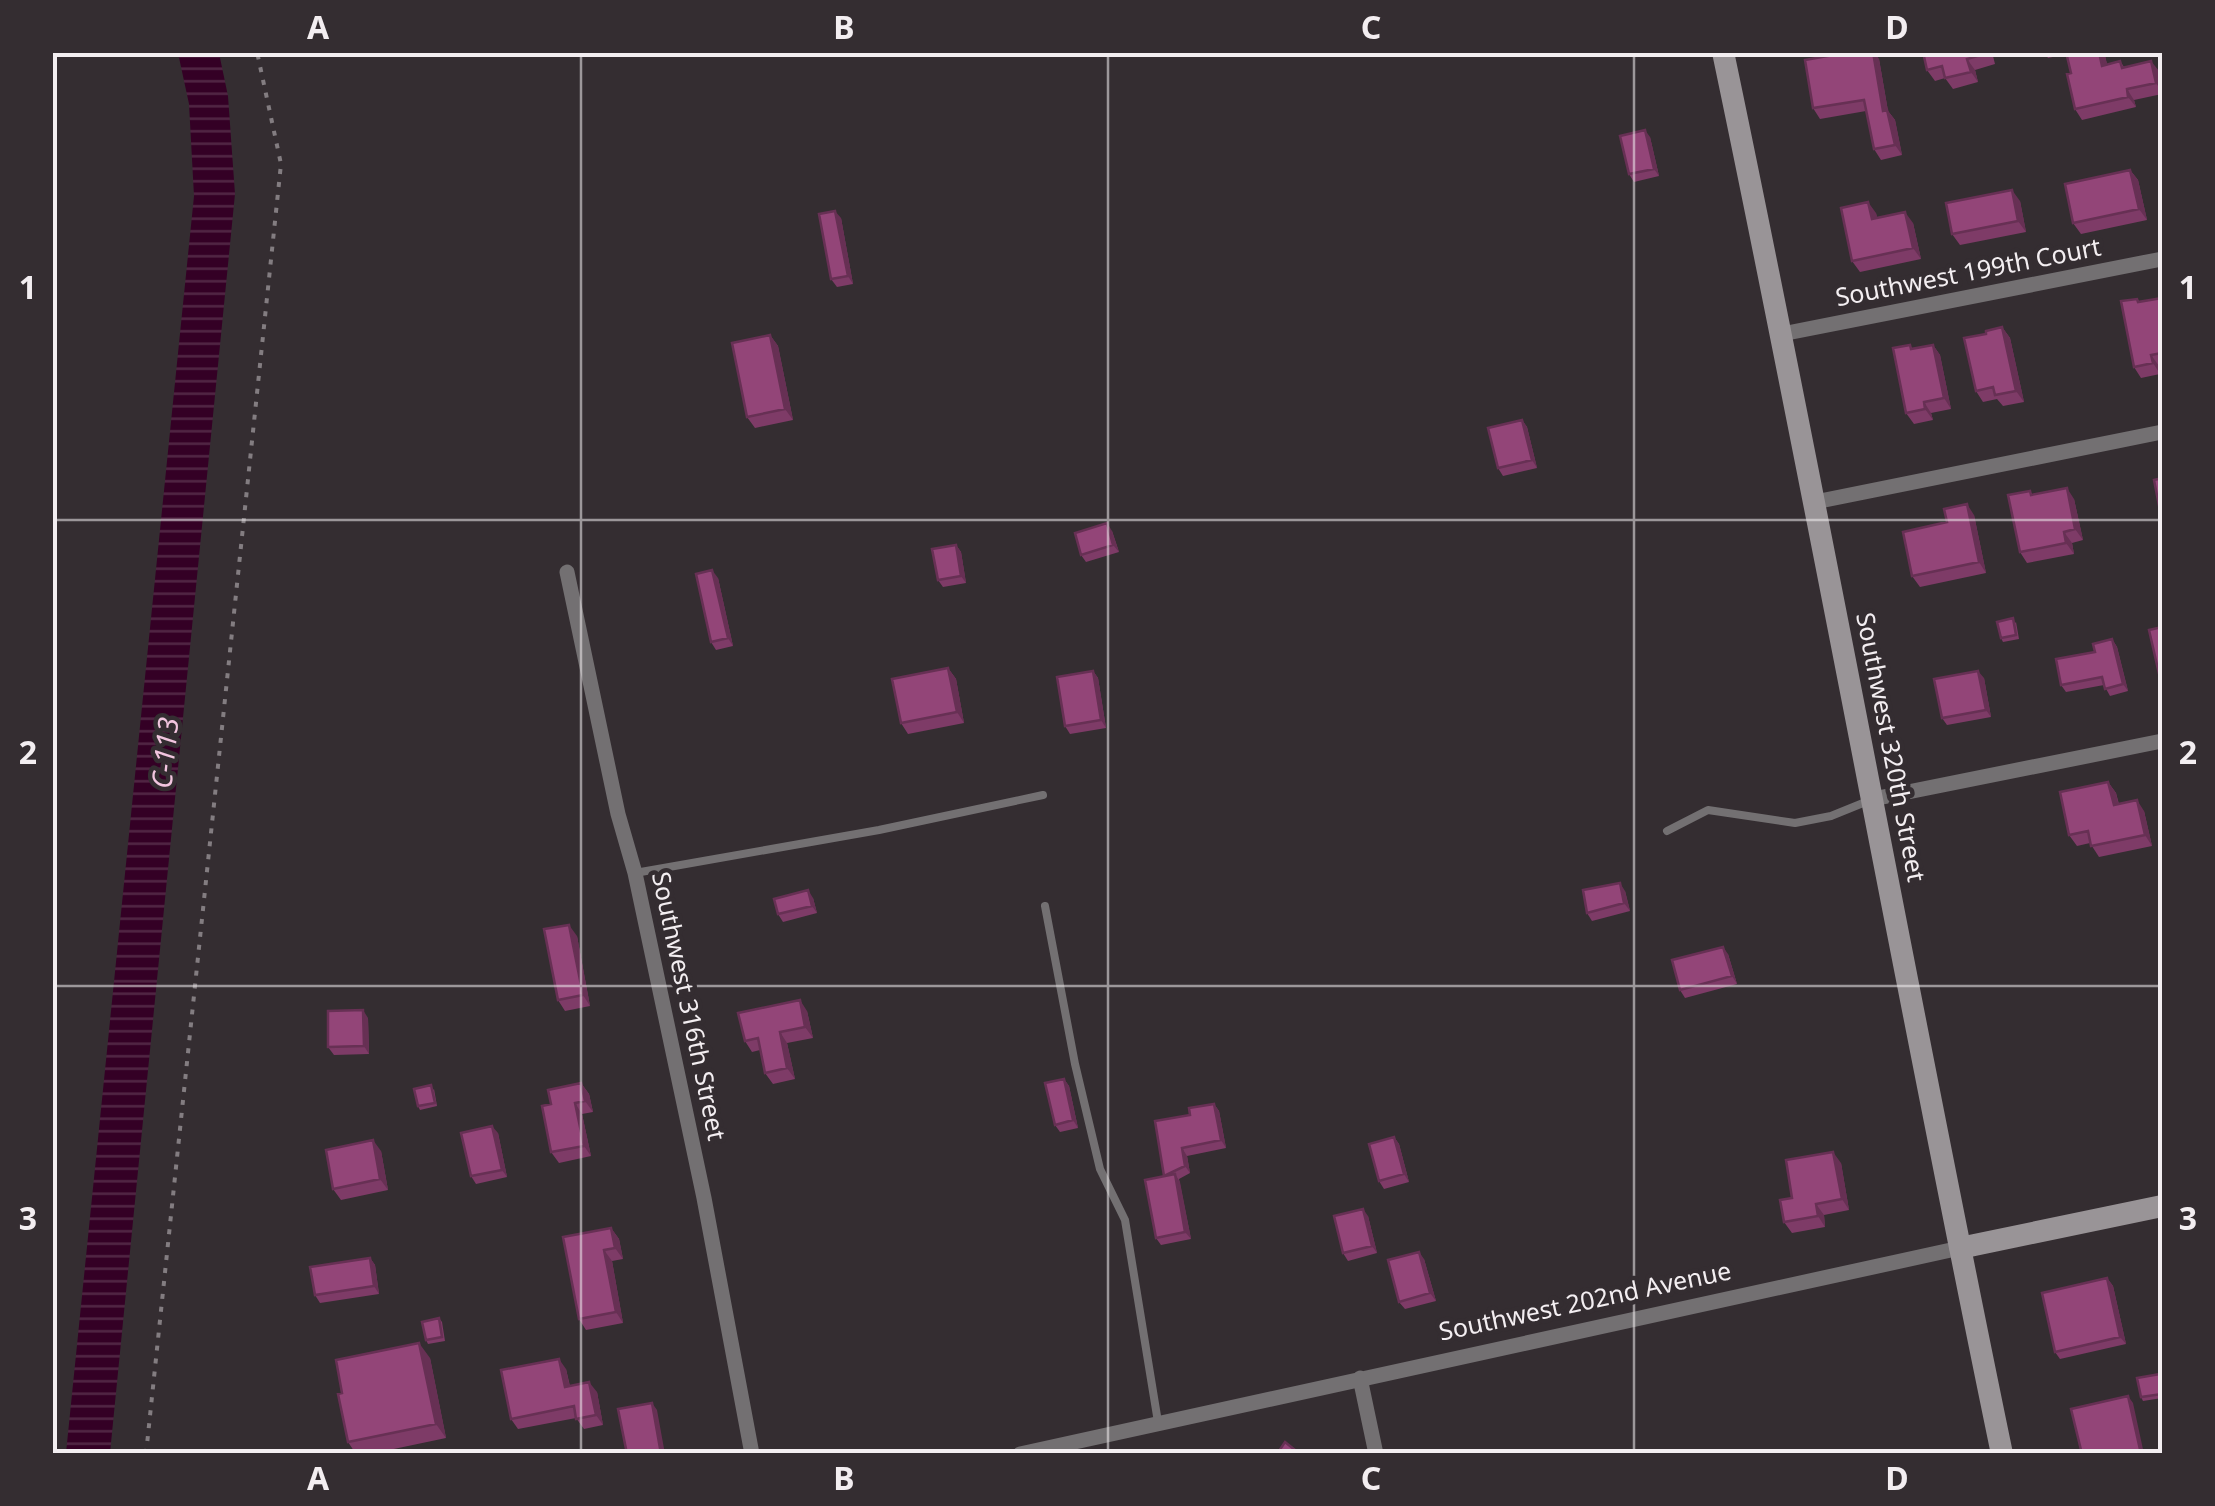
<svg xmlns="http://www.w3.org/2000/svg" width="2215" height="1506" font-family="'Noto Sans',sans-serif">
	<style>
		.water { fill: url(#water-rules) }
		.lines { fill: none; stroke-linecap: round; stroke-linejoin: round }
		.path { stroke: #837d81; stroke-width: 4; stroke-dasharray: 5 8; stroke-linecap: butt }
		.lane { stroke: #737072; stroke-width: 8 }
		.street { stroke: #737072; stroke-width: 15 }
		.secondary { stroke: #999497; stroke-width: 22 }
		.wall { fill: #7e3b67 }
		.shaded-wall { fill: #673054 }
		.building { fill: #934578; stroke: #673054; stroke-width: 2.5 }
		.grid { fill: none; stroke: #f3eef1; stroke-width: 2.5; stroke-opacity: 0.55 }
		.labels { text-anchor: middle; stroke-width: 9; stroke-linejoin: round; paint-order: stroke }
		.street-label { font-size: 25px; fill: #f3eef1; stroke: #342d31 }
		.water-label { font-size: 28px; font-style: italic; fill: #f2c5df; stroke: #342d31 }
		.neatline { fill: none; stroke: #f3eef1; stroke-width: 4 }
		.grid-label { font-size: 32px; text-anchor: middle; font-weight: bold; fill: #f3eef1 }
	</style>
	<defs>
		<pattern id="water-rules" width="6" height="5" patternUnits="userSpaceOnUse" patternTransform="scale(2.5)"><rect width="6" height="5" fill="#340025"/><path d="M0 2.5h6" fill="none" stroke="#522645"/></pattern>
	</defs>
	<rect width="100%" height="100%" fill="#342d31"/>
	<path class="water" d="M178,53H219L228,96L235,194L110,1453H66L194,196L189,104Z"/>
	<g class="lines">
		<path class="path" d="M146,1454L281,164L257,52"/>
		<path class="lane" d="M1667,831L1708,810L1795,823L1831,816L1868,801
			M635,873L879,830L1043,795
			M1045,906L1075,1064L1100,1169L1125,1220L1158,1422"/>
		<path class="street" d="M1782,334L2162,259
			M1815,502L2162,432
			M567,572L618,814L635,873L704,1198L752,1454
			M1873,799L2162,741
			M1360,1378L1376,1454
			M1020,1454L1960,1248"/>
		<path class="secondary" d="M1723,52C1821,518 1905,987 2002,1454
			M1960,1248L2162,1206"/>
	</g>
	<path class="wall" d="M1992,52L1995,64L1975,70L1978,82L1953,89L1945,78L1935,81L1927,70Z
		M2044,52H2104L2107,64L2120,61L2124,67L2159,71L2162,94L2134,100L2136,107L2082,120L2075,109L2071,73L2067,54L2048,58Z
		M1879,59L1888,111L1895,120L1902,155L1881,160L1874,149L1866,111L1820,119L1813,108Z
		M1650,137L1659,176L1634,182L1629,174Z
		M2130,170L2138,180L2147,220L2081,234L2073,223Z
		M2020,201L2026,232L1960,245L1952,234Z
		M1876,213L1877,218L1913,223L1921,259L1860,272L1852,261Z
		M841,218L853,284L837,287L831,279Z
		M2162,298V365L2159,366L2160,374L2141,378L2134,367L2137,299L2140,302Z
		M2002,327L2010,338L2024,402L2003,406L1997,399L1983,402L1976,391L1986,334Z
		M770,335L778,346L793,420L755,428L747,417Z
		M1910,345L1912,349L1933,345L1940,355L1951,409L1931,413L1933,420L1914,424L1906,413Z
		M1522,420L1527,427L1537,468L1503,476L1498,468Z
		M2033,495L2074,499L2083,540L2072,543L2074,554L2027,563L2020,552Z
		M1974,515L1986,573L1920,587L1912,576Z
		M1112,531L1119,552L1086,562L1081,555Z
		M956,545L961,552L966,583L943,587L938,580Z
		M718,578L733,646L716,650L711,642Z
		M2016,622L2019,639L2003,642L2001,638Z
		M2112,639L2117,647L2128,691L2110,696L2104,685L2066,692L2061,685L2095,652Z
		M948,668L956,679L964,723L908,734L901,723Z
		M1093,671L1098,678L1106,728L1070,734L1065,726Z
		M1984,678L1991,717L1947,725L1942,718Z
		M2108,782L2116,793L2119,804L2144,811L2152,846L2099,857L2090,843L2077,846L2069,835Z
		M1625,891L1630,911L1592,921L1587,913Z
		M813,898L817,913L783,922L778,914Z
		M577,936L590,1006L565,1011L558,1000Z
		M1728,954L1737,984L1685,998L1680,990Z
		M807,1011L813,1038L787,1043L795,1079L773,1084L765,1073L760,1050L752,1052L745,1041Z
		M368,1018L369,1054L334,1055L328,1047Z
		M1064,1079L1069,1086L1078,1128L1060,1132L1055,1125Z
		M581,1083L589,1094L593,1112L582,1114L591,1156L559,1163L551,1152V1104Z
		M434,1089L437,1106L420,1110L418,1106Z
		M1214,1104L1219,1111L1226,1148L1187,1156L1190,1173L1179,1179L1191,1239L1161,1245L1156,1238L1164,1176L1190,1115Z
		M498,1133L507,1177L476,1184L471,1176Z
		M1394,1137L1399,1144L1409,1182L1384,1189L1379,1181Z
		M381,1151L388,1190L341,1200L333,1189Z
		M1841,1163L1849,1210L1824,1215L1825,1227L1792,1233L1784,1222L1792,1198Z
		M1368,1216L1377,1253L1348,1261L1343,1253Z
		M611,1228L619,1239L623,1259L612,1261L623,1323L586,1330L579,1319Z
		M370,1258L375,1265L379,1294L320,1303L315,1295Z
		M1424,1259L1436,1301L1405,1309L1399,1302Z
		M2107,1278L2113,1286L2126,1344L2060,1359L2055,1352Z
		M439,1318L442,1322L445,1341L428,1344L426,1340Z
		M430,1358L446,1438L370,1454H356L348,1442L342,1393Z
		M566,1369L570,1386L597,1392L603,1425L584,1429L576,1418L518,1429L511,1419Z
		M2162,1377V1398L2143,1401L2141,1397Z"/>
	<path class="shaded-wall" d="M1873,52H1875L1879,59L1888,111L1895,120L1902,155L1895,145L1883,111Z
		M2099,52H2104L2110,76L2102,66Z
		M1967,59L1975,70L1978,82L1971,72Z
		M2151,61L2159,71L2162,92L2156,83Z
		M2127,89L2134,100L2136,107L2128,97Z
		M1645,130L1650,137L1659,176L1654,169Z
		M2130,170L2138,180L2147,220L2139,209Z
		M2012,190L2020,201L2026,232L2018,221Z
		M1868,202L1876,213L1880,230L1872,219Z
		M835,211L841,218L853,284L848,276Z
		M1905,212L1913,223L1921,259L1913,248Z
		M2002,327L2010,338L2024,402L2016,391Z
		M770,335L778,346L793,420L785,409Z
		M1933,345L1940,355L1951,409L1944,398Z
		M2151,355L2159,366L2160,374L2153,363Z
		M1924,402L1931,413L1933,420L1925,409Z
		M1522,420L1527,427L1537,468L1532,460Z
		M2067,488L2074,499L2083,540L2075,529Z
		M1967,504L1974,515L1986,573L1979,562Z
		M1107,523L1112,531L1119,552L1113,545Z
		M2064,532L2072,543L2074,554L2066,543Z
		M956,545L961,552L966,583L961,576Z
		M712,570L718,578L733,646L728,638Z
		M2112,639L2117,647L2128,691L2123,684Z
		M948,668L956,679L964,723L957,712Z
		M1093,671L1098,678L1106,728L1101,720Z
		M1978,671L1984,678L1991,717L1986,710Z
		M2108,782L2116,793L2121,816L2114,805Z
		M2137,800L2144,811L2152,846L2145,835Z
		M1620,883L1625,891L1630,911L1624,903Z
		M808,890L813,898L817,913L812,906Z
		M569,925L577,936L590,1006L583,995Z
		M1723,947L1728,954L1737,984L1732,976Z
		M800,1000L807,1011L813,1038L805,1027Z
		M363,1010L368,1018L369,1054L364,1046Z
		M780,1032L787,1043L795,1079L787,1068Z
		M1064,1079L1069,1086L1078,1128L1073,1120Z
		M581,1083L589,1094L593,1112L585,1101Z
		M575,1103L582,1114L591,1156L584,1146Z
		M1214,1104L1219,1111L1226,1148L1221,1140Z
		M492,1126L498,1133L507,1177L502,1170Z
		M1394,1137L1399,1144L1409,1182L1404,1174Z
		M373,1140L381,1151L388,1190L380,1179Z
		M1182,1148L1187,1156L1190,1173L1185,1166Z
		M1833,1152L1841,1163L1849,1210L1842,1199Z
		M1175,1174L1180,1182L1191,1239L1185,1232Z
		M1816,1204L1824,1215L1825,1227L1818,1216Z
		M1363,1209L1368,1216L1377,1253L1372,1246Z
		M611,1228L619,1239L623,1259L615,1248Z
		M604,1250L612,1261L623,1323L616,1312Z
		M1419,1252L1424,1259L1436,1301L1430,1293Z
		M370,1258L375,1265L379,1294L374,1286Z
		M2107,1278L2113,1286L2126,1344L2120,1337Z
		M419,1343L430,1358L446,1438L436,1424Z
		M559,1359L566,1369L572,1397L565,1387Z
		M589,1382L597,1392L603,1425L596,1415Z
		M2128,1396L2133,1403L2144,1454H2141Z
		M652,1403L657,1410L665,1454H661Z"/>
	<path class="building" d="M1850,52H1873L1883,111L1887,110L1895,145L1874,149L1864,100L1813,108L1805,60Z
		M1923,52H1987L1988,53L1967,59L1971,72L1945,78L1942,66L1927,70Z
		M2066,52H2099L2102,66L2120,61L2122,68L2151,61L2156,83L2127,89L2128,97L2075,109L2067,74L2071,73Z
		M1645,130L1654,169L1629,174L1620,136Z
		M2130,170L2139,209L2073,223L2065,184Z
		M2012,190L2018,221L1952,234L1946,203Z
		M1868,202L1872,219L1905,212L1913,248L1852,261L1841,208Z
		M835,211L848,276L831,279L819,214Z
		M2162,298V353L2151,355L2153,363L2134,367L2121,301L2137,299L2138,302Z
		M2002,327L2016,391L1995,395L1993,387L1976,391L1964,338L1986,334V331Z
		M770,335L785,409L747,417L732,343Z
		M1910,345L1911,349L1933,345L1944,398L1924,402L1925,409L1906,413L1893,348Z
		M1522,420L1532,460L1498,468L1488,428Z
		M2162,478V521L2154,480Z
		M2067,488L2075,529L2064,532L2066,543L2020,552L2008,495L2030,491L2031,495Z
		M1967,504L1979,562L1912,576L1903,532L1947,522L1944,509Z
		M1107,523L1113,545L1081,555L1075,533Z
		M956,545L961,576L938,580L932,549Z
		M712,570L728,638L711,642L696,574Z
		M2013,618L2016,635L2001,638L1997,622Z
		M2162,627V678H2160L2149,630Z
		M2112,639L2123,684L2105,689L2102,677L2061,685L2056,659L2095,652L2093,644Z
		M948,668L957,712L901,723L892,679Z
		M1093,671L1101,720L1065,726L1057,677Z
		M1978,671L1986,710L1942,718L1934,679Z
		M2108,782L2114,805L2137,800L2145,835L2091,846L2088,831L2069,835L2060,792Z
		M1620,883L1624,903L1587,913L1583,890Z
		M808,890L812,906L778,914L774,899Z
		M569,925L583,995L558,1000L544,929Z
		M1723,947L1732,976L1680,990L1672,960Z
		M800,1000L805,1027L780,1032L787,1068L765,1073L758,1038L745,1041L738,1013Z
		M363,1010L364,1046L328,1047V1011Z
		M1064,1079L1073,1120L1055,1125L1045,1083Z
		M581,1083L585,1101L575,1103L584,1146L551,1152L542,1106L551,1104L548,1090Z
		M431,1085L435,1103L418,1106L414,1089Z
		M1214,1104L1221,1140L1182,1148L1185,1166L1164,1176L1155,1121L1190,1115L1189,1108Z
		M492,1126L502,1170L471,1176L461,1133Z
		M1394,1137L1404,1174L1379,1181L1369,1144Z
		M373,1140L380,1179L333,1189L326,1150Z
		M1833,1152L1842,1199L1816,1204L1818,1216L1784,1222L1780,1200L1792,1198L1786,1160Z
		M1175,1174L1185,1232L1156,1238L1145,1180Z
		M1363,1209L1372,1246L1343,1253L1334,1216Z
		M611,1228L615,1248L604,1250L616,1312L579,1319L563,1237Z
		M1419,1252L1430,1293L1399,1302L1388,1260Z
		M370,1258L374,1286L315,1295L310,1267Z
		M2107,1278L2120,1337L2055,1352L2042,1293Z
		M439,1318L442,1337L426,1340L422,1322Z
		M419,1343L436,1424L348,1442L338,1394L342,1393L336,1360Z
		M559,1359L565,1387L589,1382L596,1415L576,1419L574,1406L511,1419L501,1370Z
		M2160,1374L2162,1394L2141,1397L2137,1378Z
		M2128,1396L2141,1454H2082L2071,1409Z
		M652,1403L661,1454H627L618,1409Z
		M1285,1442L1300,1454H1277Z"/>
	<path class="grid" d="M581,52V1454M1108,52V1454M1634,52V1454M52,520H2162M52,986H2162"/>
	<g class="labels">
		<g class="street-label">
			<text transform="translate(1968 272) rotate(-11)" y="9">Southwest 199th Court</text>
			<text transform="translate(1891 747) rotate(79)" y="9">Southwest 320th Street</text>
			<text transform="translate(689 1006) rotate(78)" y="9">Southwest 316th Street</text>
			<text transform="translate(1585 1301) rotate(-12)" y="9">Southwest 202nd Avenue</text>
		</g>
		<g class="water-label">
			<text transform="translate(165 753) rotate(-84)" y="10">C-113</text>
		</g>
	</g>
	<rect width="2215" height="1506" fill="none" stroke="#342d31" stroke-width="110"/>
	<rect x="55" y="55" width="2105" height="1396" class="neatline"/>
	<g class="grid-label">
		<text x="318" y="39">A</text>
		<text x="844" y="39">B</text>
		<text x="1371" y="39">C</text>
		<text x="1897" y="39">D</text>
		<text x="28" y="299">1</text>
		<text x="2188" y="299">1</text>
		<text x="28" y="764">2</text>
		<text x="2188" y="764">2</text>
		<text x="28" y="1230">3</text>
		<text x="2188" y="1230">3</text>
		<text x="318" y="1490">A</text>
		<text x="844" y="1490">B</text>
		<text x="1371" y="1490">C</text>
		<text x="1897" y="1490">D</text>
	</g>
</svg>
